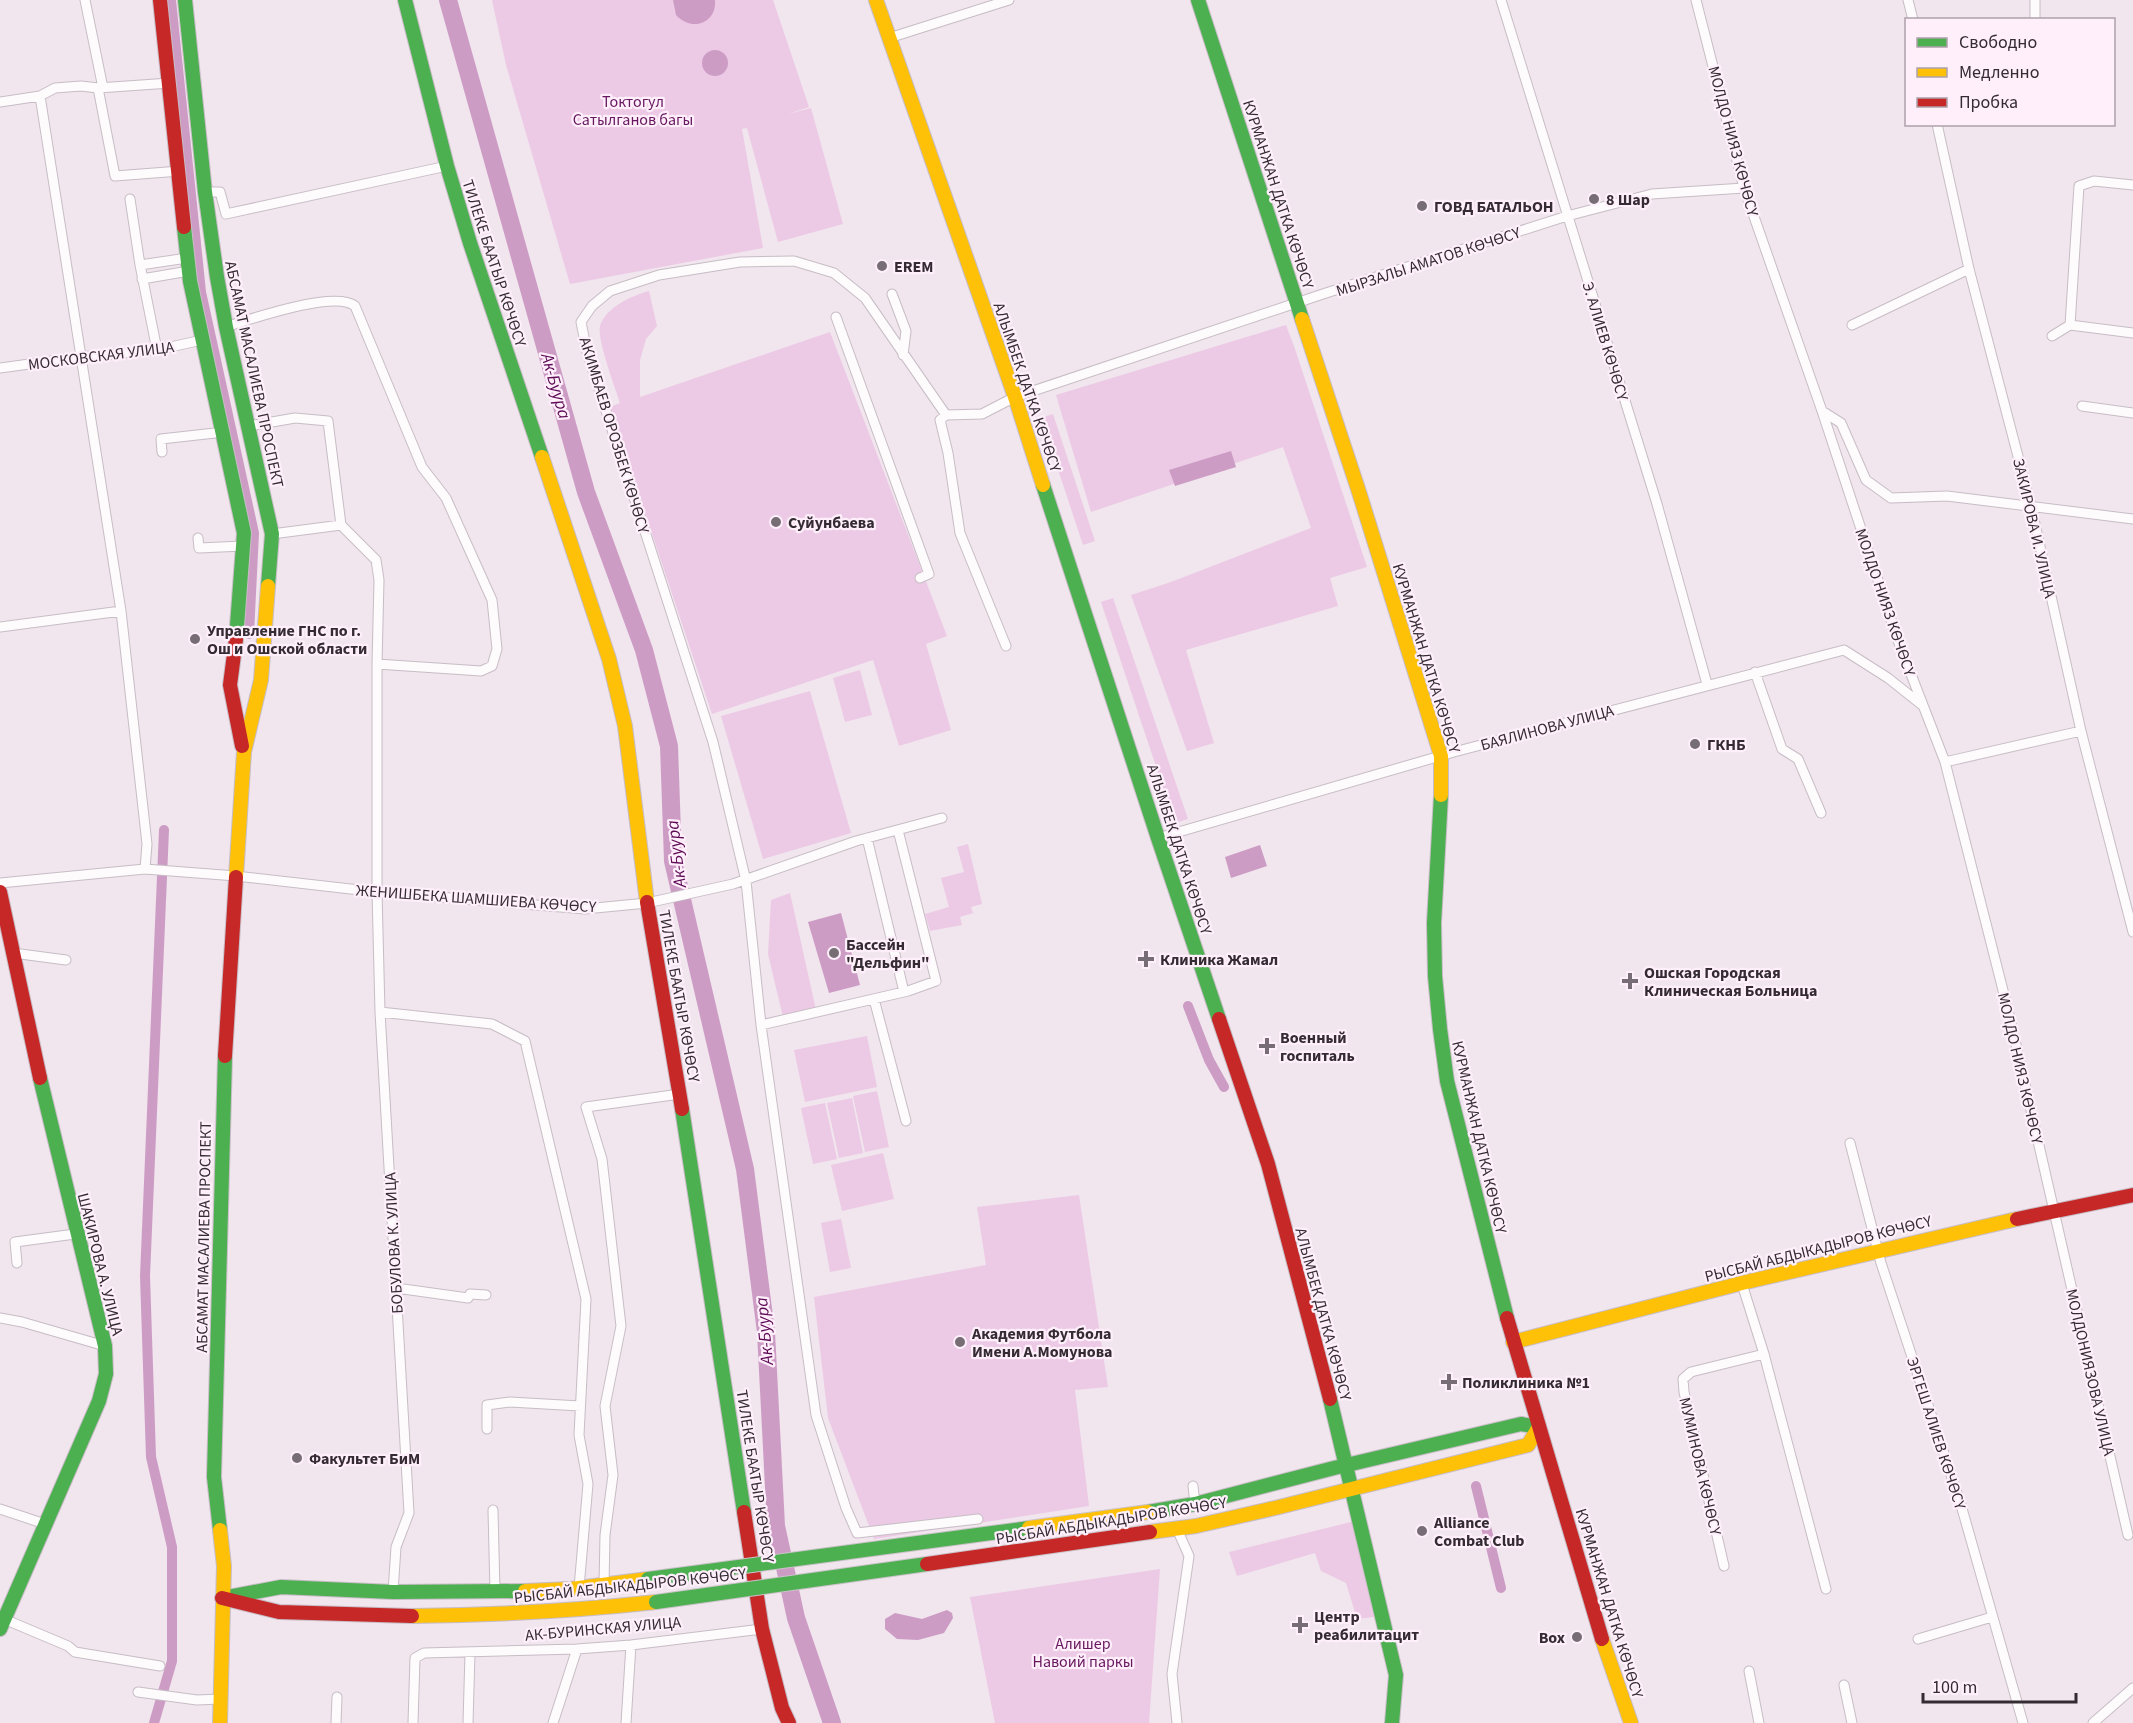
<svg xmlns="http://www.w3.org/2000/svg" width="2133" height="1723" font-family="'Source Sans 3',sans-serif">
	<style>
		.green { fill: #eccae5 }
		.water { fill: #cd9cc5 }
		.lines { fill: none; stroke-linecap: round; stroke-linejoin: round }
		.canal { stroke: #cd9cc5; stroke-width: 10 }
		.river { stroke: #cd9cc5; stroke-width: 18 }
		.street-casing { stroke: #c7bdc5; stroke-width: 11 }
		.fast-casing { stroke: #c7bdc5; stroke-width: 16 }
		.slow-casing { stroke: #c7bdc5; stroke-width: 16 }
		.jam-casing { stroke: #c7bdc5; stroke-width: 16 }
		.street { stroke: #fdfbfc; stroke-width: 9 }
		.fast { stroke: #4caf50; stroke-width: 14 }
		.slow { stroke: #ffc107; stroke-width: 14 }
		.jam { stroke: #c62828; stroke-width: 14 }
		.fast-bridge-casing { stroke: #cac3c8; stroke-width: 16; stroke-linecap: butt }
		.slow-bridge-casing { stroke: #cac3c8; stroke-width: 16; stroke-linecap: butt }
		.jam-bridge-casing { stroke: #cac3c8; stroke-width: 16; stroke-linecap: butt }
		.fast-bridge { stroke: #4caf50; stroke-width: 14 }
		.slow-bridge { stroke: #ffc107; stroke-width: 14 }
		.jam-bridge { stroke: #c62828; stroke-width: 14 }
		.poi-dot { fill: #776d74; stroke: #feeffb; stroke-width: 2 }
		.labels { text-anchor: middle; stroke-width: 4.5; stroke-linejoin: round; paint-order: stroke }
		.park-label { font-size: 16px; fill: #67175e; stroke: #feeffb }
		.street-label { font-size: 16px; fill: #352c33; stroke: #feeffb }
		.poi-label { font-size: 16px; font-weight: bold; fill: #352c33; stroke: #feeffb; text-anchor: start }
		.water-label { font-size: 18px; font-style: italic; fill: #5d0b55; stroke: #feeffb }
	</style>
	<rect width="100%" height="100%" fill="#f1e5ee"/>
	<path class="green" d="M492,0H773L809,107L788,114L811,108L843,224L778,242L747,128L742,129L763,248L570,284L506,65Z
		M649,291L657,326L646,339L640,360V397L830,332L947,636L926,644L951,730L899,746L873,660L712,714L610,407L620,403C615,387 597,340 600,326C605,308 633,295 649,291Z
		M1286,325L1295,349L1367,567L1330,578L1338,606L1186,650L1214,743L1187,751L1131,595L1171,582L1311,528L1283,447L1091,512L1056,395Z
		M1053,414L1095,541L1083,545L1041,418Z
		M1113,598L1188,819L1175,823L1101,602Z
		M860,670L872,715L845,722L833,678Z
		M810,691L851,833L763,859L721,716Z
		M968,844L982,904L971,907L973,913L960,917L962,925L930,931L925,914L949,907L941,878L964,872L957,847Z
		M790,893L816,1010L783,1017L768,954L771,900Z
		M867,1036L877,1087L805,1102L794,1050Z
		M877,1091L889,1147L865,1152L853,1096Z
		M852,1098L863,1153L839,1158L827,1103Z
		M825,1103L837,1159L813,1164L801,1108Z
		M883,1153L894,1199L842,1211L831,1165Z
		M1079,1195L1108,1387L1075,1390L1089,1506L874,1539L828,1418L814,1297L986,1265L977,1207Z
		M841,1219L851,1268L830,1272L821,1223Z
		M1355,1521L1374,1617L1357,1619L1346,1583L1321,1571L1315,1553L1237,1576L1229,1552Z
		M1160,1569L1149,1723H995L970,1597Z"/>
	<path class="water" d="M673,0H715C717,24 691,32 676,15Z
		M702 63a13 13 0 1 1 26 0a13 13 0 1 1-26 0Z
		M1231,451L1236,467L1175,486L1169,470Z
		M1260,845L1267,866L1231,878L1225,857Z
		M841,913L860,985L829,993L808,922Z
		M947,1610L952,1613L953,1618L944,1633L918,1640L897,1639L885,1629V1619L895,1613L922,1619Z"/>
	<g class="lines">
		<path class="canal" d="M171,0L201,292L254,533L249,634
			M1188,1006L1209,1060L1224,1087
			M1476,1486L1501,1588
			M154,1723L172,1661V1547L151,1457L145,1276L164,830"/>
		<path class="river" d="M448,0L586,492L644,650L669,746L673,861L745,1169L766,1332L776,1526L796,1618L832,1723"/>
		<g class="street-casing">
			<path id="street" d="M85,0L103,88
				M1501,0L1657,504L1707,684
				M1696,0L1744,188L1822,411L1897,638L1945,762L2009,1014L2128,1535
				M1908,0L1913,20
				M2035,0V20
				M889,38L1009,0
				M98,88L115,176L180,171
				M40,96L121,611L147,844L145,869
				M0,102L40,96L55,88L81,86L98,88L170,83
				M1937,124L1969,269L2031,506L2081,731L2133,932
				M205,192H220L226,214L447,166
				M130,199L140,265L157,350
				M140,265L187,258
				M142,279L189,271
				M892,294L906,331L903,355
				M836,317L929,574L920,578
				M1852,325L1969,269
				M2070,325L2133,333
				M226,327C250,319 335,290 355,306L422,467L446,498L492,600L497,649L492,666L481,671L377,664
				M2052,336L2070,325L2079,186L2094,181L2133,185
				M0,368L80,357L157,350L202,340
				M2082,406L2133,413
				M1822,411L1841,423L1866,480L1891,498L1947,496L2133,519
				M946,415L940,420L948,453L960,533L1006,646
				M249,426L295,418L328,421L341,525L272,534
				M162,452L161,439L224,432
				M341,525L376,560L379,580L377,664V892L380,1012L409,1513L396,1547L393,1592
				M198,538L199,548L243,546
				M0,627L121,611
				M1755,672L1782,749L1798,759L1821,813
				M1945,762L2081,731
				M898,830L936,981L908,991L761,1025L746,881L713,742L587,352L581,322L592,306L610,291L659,275L740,262L794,261L834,273L865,298L946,415L982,414L1015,397L1326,293L1567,216L1652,194L1744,188
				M867,838L904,992
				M1158,838L1454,752L1844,650L1888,678L1922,705
				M0,883L145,869L236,876L377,892L585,909L647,903L733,884L856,841L942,818
				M13,953L66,960
				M874,999L906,1121
				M380,1012L492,1024L525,1041L586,1299L579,1435L588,1484L579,1588
				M761,1025L816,1415L846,1508L857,1533L978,1519
				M1850,1143L1881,1263L1961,1505L2023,1723
				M17,1263L15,1242L75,1234
				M1742,1284L1764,1354L1826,1589
				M396,1288L468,1298L470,1294L486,1295
				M0,1318L22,1322L105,1346
				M487,1429V1405L510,1402L580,1406
				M1193,1486L1195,1504
				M0,1509L45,1524
				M493,1510L495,1592
				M1724,1566L1684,1392L1683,1379L1691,1372L1764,1354
				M604,1585L605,1535L613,1475L605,1406L621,1326L602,1159L586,1107L680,1094
				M4,1619L68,1646L75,1652L160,1666
				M1918,1639L1992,1617
				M1749,1671L1759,1723
				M1844,1685L1852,1723
				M138,1692L197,1700L220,1699
				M336,1723L337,1697
				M413,1723L415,1658L424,1653L577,1649L631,1645L762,1629
				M468,1723L470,1653
				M553,1723L577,1649
				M626,1723L631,1645
				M1177,1723L1172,1674L1189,1556L1177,1529
				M2093,1723L2133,1688"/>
		</g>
		<g class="fast-casing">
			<path id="fast" d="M185,0L205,192L217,277L226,327L272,534L268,586
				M405,0L447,166L470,243L542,457
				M1198,0L1302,319
				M184,227L190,281L244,533L236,639
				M1043,485L1158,838L1219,1019
				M1441,795L1434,923L1435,976L1440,1029L1447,1081L1507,1318
				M682,1109L744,1512
				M1330,1399L1396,1675L1392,1723
				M1148,1512L1195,1504L1334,1468L1521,1424L1539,1427
				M220,1530L214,1477L225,1056
				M228,1597L281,1587L393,1592L525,1591
				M0,1629L99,1401L106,1374L105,1346L40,1078"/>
		</g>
		<g class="slow-casing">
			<path id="slow" d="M876,0L1015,397L1043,485
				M1302,319L1359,492L1441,756V795
				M542,457L609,659L625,726L647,902
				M236,877L244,752L261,680L268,586
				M1513,1342L1742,1283L2017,1219
				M220,1530L224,1566L220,1723
				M1150,1532L1196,1526L1275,1508L1528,1445L1539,1427
				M525,1591L571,1589L648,1579
				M412,1616C494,1615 574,1611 656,1602
				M1602,1639L1631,1723"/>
		</g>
		<g class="jam-casing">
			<path id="jam" d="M160,0L184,227
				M236,639L230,685L242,746
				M0,892L40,1078
				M647,902L682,1109
				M1219,1019L1268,1164L1330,1399
				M225,1056L236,877
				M2017,1219L2133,1195
				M1507,1318L1602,1639
				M744,1512L762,1629L782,1708L789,1723
				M222,1598L279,1612L412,1616"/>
		</g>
		<use href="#street" class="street"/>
		<use href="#fast" class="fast"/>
		<use href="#slow" class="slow"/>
		<use href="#jam" class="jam"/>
		<g class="fast-bridge-casing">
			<path id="fast-bridge" d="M648,1579L1029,1528
				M656,1602L927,1564"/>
		</g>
		<g class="slow-bridge-casing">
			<path id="slow-bridge" d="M1029,1528L1148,1512"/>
		</g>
		<g class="jam-bridge-casing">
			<path id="jam-bridge" d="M927,1564L1150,1532"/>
		</g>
		<use href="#fast-bridge" class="fast-bridge"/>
		<use href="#slow-bridge" class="slow-bridge"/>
		<use href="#jam-bridge" class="jam-bridge"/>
	</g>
	<g class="poi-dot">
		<circle cx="1594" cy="199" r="6"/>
		<circle cx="1422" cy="206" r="6"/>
		<circle cx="882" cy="266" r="6"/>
		<circle cx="776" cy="522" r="6"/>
		<circle cx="195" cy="639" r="6"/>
		<circle cx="1695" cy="744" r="6"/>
		<circle cx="834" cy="953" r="6"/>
		<path d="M1143 950h6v6h6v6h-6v6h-6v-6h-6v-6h6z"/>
		<path d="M1627 972h6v6h6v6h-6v6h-6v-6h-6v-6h6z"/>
		<path d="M1264 1037h6v6h6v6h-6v6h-6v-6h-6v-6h6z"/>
		<circle cx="960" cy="1342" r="6"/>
		<path d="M1446 1373h6v6h6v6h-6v6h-6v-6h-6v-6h6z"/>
		<circle cx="297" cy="1458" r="6"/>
		<circle cx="1422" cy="1531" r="6"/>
		<path d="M1297 1616h6v6h6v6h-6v6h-6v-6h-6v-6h6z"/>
		<circle cx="1577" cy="1637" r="6"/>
	</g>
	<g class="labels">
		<g class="park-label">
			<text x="633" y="107">Токтогул<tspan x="633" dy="18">Сатылганов багы</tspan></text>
			<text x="1083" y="1649">Алишер<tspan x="1083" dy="18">Навоий паркы</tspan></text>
		</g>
		<g class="street-label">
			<text transform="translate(1734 141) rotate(75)" y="6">МОЛДО НИЯЗ КӨЧӨСҮ</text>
			<text transform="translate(1279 194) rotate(72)" y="6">КУРМАНЖАН ДАТКА КӨЧӨСҮ</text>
			<text transform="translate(1428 261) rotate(-18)" y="6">МЫРЗАЛЫ АМАТОВ КӨЧӨСҮ</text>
			<text transform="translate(495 263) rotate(72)" y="6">ТИЛЕКЕ БААТЫР КӨЧӨСҮ</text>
			<text transform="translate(1606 341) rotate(73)" y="6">Э. АЛИЕВ КӨЧӨСҮ</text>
			<text transform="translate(101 355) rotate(-7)" y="6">МОСКОВСКАЯ УЛИЦА</text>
			<text transform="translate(255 374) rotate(78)" y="6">АБСАМАТ МАСАЛИЕВА ПРОСПЕКТ</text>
			<text transform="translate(1028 387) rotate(71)" y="6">АЛЫМБЕК ДАТКА КӨЧӨСҮ</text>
			<text transform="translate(615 435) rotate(73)" y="6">АКИМБАЕВ ОРОЗБЕК КӨЧӨСҮ</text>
			<text transform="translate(2035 528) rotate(77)" y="6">ЗАКИРОВА И. УЛИЦА</text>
			<text transform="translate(1886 602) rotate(71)" y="6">МОЛДО НИЯЗ КӨЧӨСҮ</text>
			<text transform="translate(1427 658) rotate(73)" y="6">КУРМАНЖАН ДАТКА КӨЧӨСҮ</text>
			<text transform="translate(1547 727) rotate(-15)" y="6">БАЯЛИНОВА УЛИЦА</text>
			<text transform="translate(1180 849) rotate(72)" y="6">АЛЫМБЕК ДАТКА КӨЧӨСҮ</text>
			<text transform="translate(476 898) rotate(4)" y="6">ЖЕНИШБЕКА ШАМШИЕВА КӨЧӨСҮ</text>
			<text transform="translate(680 996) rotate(80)" y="6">ТИЛЕКЕ БААТЫР КӨЧӨСҮ</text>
			<text transform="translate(2021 1068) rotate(77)" y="6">МОЛДО НИЯЗ КӨЧӨСҮ</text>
			<text transform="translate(1480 1137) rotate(77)" y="6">КУРМАНЖАН ДАТКА КӨЧӨСҮ</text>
			<text transform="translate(203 1237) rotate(-89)" y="6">АБСАМАТ МАСАЛИЕВА ПРОСПЕКТ</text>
			<text transform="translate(393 1243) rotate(-93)" y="6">БОБУЛОВА К. УЛИЦА</text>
			<text transform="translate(1818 1248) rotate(-14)" y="6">РЫСБАЙ АБДЫКАДЫРОВ КӨЧӨСҮ</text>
			<text transform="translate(101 1264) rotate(76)" y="6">ШАКИРОВА А. УЛИЦА</text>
			<text transform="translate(1324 1314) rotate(75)" y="6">АЛЫМБЕК ДАТКА КӨЧӨСҮ</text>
			<text transform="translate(2091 1372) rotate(77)" y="6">МОЛДОНИЯЗОВА УЛИЦА</text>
			<text transform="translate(1937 1433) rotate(72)" y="6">ЭРГЕШ АЛИЕВ КӨЧӨСҮ</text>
			<text transform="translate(1701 1466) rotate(77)" y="6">МУМИНОВА КӨЧӨСҮ</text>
			<text transform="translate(756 1476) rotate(81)" y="6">ТИЛЕКЕ БААТЫР КӨЧӨСҮ</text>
			<text transform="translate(1111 1520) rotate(-9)" y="6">РЫСБАЙ АБДЫКАДЫРОВ КӨЧӨСҮ</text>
			<text transform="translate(630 1585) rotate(-6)" y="6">РЫСБАЙ АБДЫКАДЫРОВ КӨЧӨСҮ</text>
			<text transform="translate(1610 1603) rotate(73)" y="6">КУРМАНЖАН ДАТКА КӨЧӨСҮ</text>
			<text transform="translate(603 1628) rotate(-5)" y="6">АК-БУРИНСКАЯ УЛИЦА</text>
		</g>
		<g class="poi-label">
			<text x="1606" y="205">8 Шар</text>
			<text x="1434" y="212">ГОВД БАТАЛЬОН</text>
			<text x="894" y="272">EREM</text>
			<text x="788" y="528">Суйунбаева</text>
			<text x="207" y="636">Управление ГНС по г.<tspan x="207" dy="18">Ош и Ошской области</tspan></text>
			<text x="1707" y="750">ГКНБ</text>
			<text x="846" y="950">Бассейн<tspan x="846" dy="18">"Дельфин"</tspan></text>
			<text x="1160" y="965">Клиника Жамал</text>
			<text x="1644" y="978">Ошская Городская<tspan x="1644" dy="18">Клиническая Больница</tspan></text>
			<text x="1280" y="1043">Военный<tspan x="1280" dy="18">госпиталь</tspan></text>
			<text x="972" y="1339">Академия Футбола<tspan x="972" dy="18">Имени А.Момунова</tspan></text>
			<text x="1462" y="1388">Поликлиника №1</text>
			<text x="309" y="1464">Факультет БиМ</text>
			<text x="1434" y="1528">Alliance<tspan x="1434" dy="18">Combat Club</tspan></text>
			<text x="1314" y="1622">Центр<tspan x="1314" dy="18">реабилитацит</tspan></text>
			<text x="1565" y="1643" text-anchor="end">Box</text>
		</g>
		<g class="water-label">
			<text transform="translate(556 386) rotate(74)" y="6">Ак-Буура</text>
			<text transform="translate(676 854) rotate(-97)" y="6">Ак-Буура</text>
			<text transform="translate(764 1331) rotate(-95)" y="6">Ак-Буура</text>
		</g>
	</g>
	<rect x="1905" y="18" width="210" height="108" fill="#feeffb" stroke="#aea1ab" stroke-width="1.5"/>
	<rect x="1917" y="38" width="30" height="9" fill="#4caf50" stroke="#aea1ab" stroke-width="1.5"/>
	<text x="1959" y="48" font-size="18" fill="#352c33">Свободно</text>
	<rect x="1917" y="68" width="30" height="9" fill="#ffc107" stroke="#aea1ab" stroke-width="1.5"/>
	<text x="1959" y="78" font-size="18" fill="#352c33">Медленно</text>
	<rect x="1917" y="98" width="30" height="9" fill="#c62828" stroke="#aea1ab" stroke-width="1.5"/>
	<text x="1959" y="108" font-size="18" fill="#352c33">Пробка</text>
	<path d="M1923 1693v9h153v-9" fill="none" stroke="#352c33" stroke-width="3"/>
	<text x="1932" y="1693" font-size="18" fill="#352c33" stroke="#feeffb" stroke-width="4.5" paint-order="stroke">100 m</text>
</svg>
